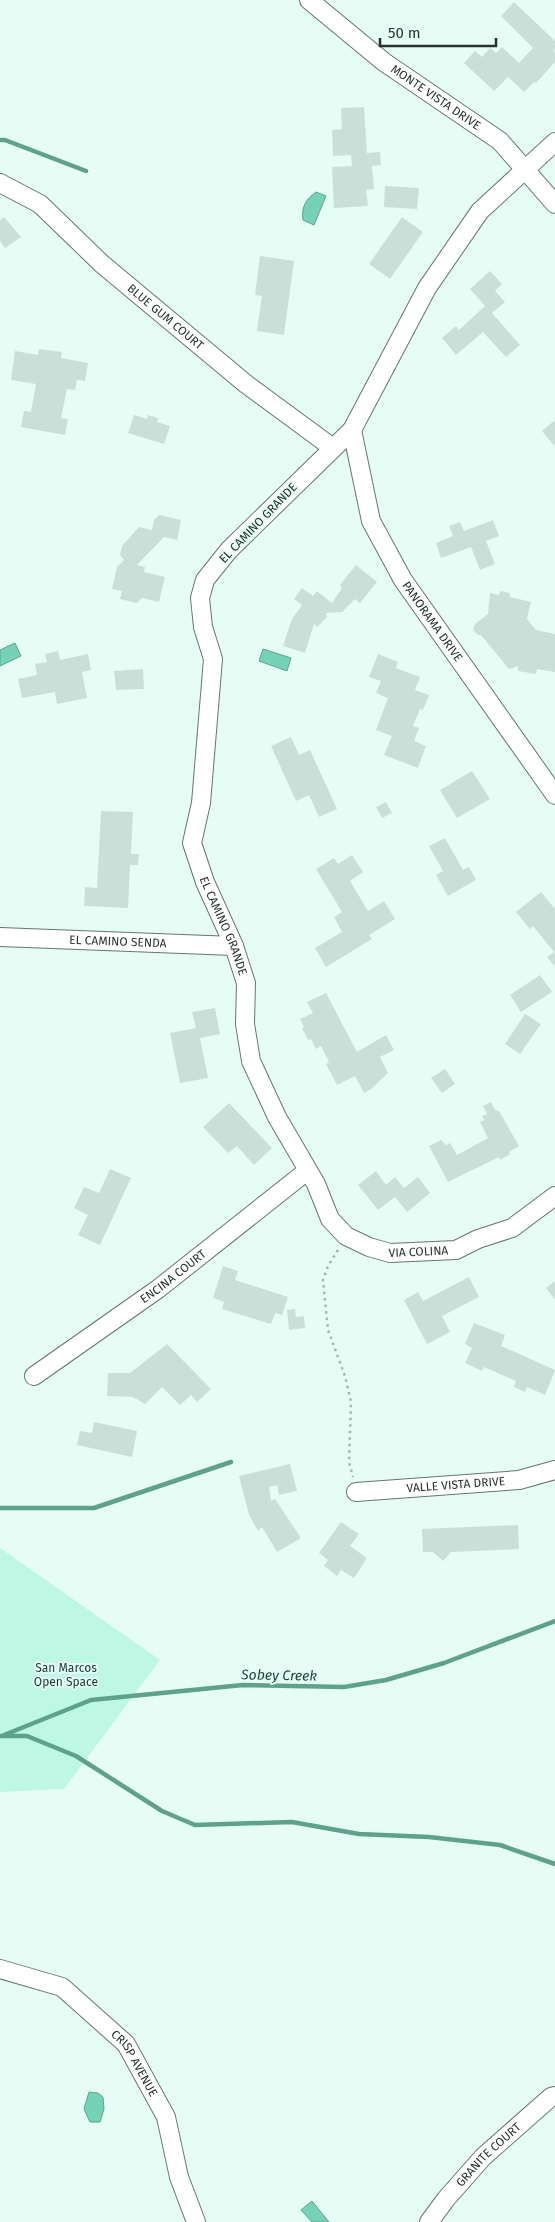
<svg xmlns="http://www.w3.org/2000/svg" width="555" height="2222" font-family="'Fira Sans',sans-serif">
	<style>
		.green { fill: #bff7e5 }
		.water { fill: #75d2b7; stroke: #5ea28e }
		.lines { fill: none; stroke-linecap: round; stroke-linejoin: round }
		.stream { stroke: #5ea28e; stroke-width: 4.5 }
		.building { fill: #c9e0d8 }
		.minor-casing { stroke: #637770; stroke-width: 20 }
		.path { stroke: #a4b6b0; stroke-width: 2.5; stroke-dasharray: 2.5 4; stroke-linecap: butt }
		.minor { stroke: #fff; stroke-width: 18 }
		.labels { text-anchor: middle; stroke-width: 4; stroke-linejoin: round; paint-order: stroke }
		.street-label { font-size: 12px; fill: #29322f; stroke: #e6fdf5 }
		.park-label { font-size: 12px; fill: #153f34; stroke: #e6fdf5 }
		.water-label { font-size: 14px; font-style: italic; fill: #1c463b; stroke: #e6fdf5 }
	</style>
	<rect width="100%" height="100%" fill="#e6fdf5"/>
	<path class="green" d="M0,1548L160,1660L64,1789L0,1792Z"/>
	<path class="water" d="M316,192L326,196L314,225L303,220C301,207 306,199 316,192Z
		M15,643L21,656L0,666V650Z
		M263,649L291,658L287,671L259,661Z
		M89,2092L98,2093L103,2097L104,2109L100,2122H90L84,2109Z
		M312,2201L329,2222H312L301,2210Z"/>
	<g class="lines">
		<path class="stream" d="M0,140H5L86,171
			M0,1508H94L231,1462
			M4,1735L91,1700L243,1685L344,1687L386,1680L444,1663L555,1621
			M0,1736H27L76,1756L162,1811L195,1825L292,1822L359,1834L429,1837L500,1845L555,1864"/>
	</g>
	<path class="building" d="M514,2L555,41V49L553,51L555,53V62L536,83L534,82L524,92L508,77L494,91L464,63L475,51L482,57L490,48L496,53L502,47L519,63L533,48L501,16Z
		M364,107L367,153L380,152L381,165L372,166L374,189L366,190L368,206L334,208L332,167L352,166L351,155L333,156L332,130L342,129L341,108Z
		M385,186L419,188L417,209L384,207Z
		M4,217L21,237L5,248L0,241V220Z
		M402,217L423,232L390,279L369,264Z
		M260,256L294,261L284,335L257,331L262,296L255,295Z
		M490,271L502,284L495,291L505,302L492,313L520,345L506,357L483,332L456,355L442,338L456,326L459,330L485,306L470,289Z
		M39,349L62,352L61,358L88,363L85,381L77,380L75,390L67,389L61,418L68,419L65,435L21,427L24,411L31,412L36,384L11,380L15,351L38,355Z
		M134,415L147,419L148,415L158,418L157,422L170,426L164,444L128,433Z
		M555,420V447L542,431Z
		M159,515L181,520L177,540L164,537L137,565L145,567L144,572L165,577L159,602L142,598L137,603L120,599L122,591L112,589L117,567L124,560L120,555L122,546L139,527L152,530L154,520Z
		M493,520L499,536L486,541L495,564L480,570L471,547L441,558L436,543L453,536L449,526L460,522L464,531Z
		M356,565L377,582L360,603L355,599L342,612L326,613L327,617L317,627L314,624L305,653L283,646L292,619L302,605L294,599L302,588L313,596L317,591L332,603L342,588L340,585Z
		M500,591L510,593V597L531,602L527,619L536,630L555,634V672L537,669L536,674L518,671V666L509,669L481,635H478L473,630L475,624L488,614L490,593L499,595Z
		M58,651L60,660L88,654L91,670L82,672L87,698L57,704L55,692L22,698L18,679L37,675L35,664L47,662L45,654Z
		M378,654L398,662L396,668L420,677L415,690L429,695L423,710L420,709L413,726L419,728L414,741L426,746L418,768L384,755L392,736L376,730L388,698L376,693L381,681L369,677Z
		M143,669L144,689L116,690L114,671Z
		M291,737L299,755L310,750L337,809L319,817L309,795L296,801L271,746Z
		M472,771L490,799L457,818L440,790Z
		M386,802L392,813L382,818L376,807Z
		M101,811L133,812L131,854H139L138,865H130L128,908L84,906L85,887L97,888Z
		M445,838L463,870L469,867L476,880L448,896L436,875L443,871L429,846Z
		M352,855L363,872L350,881L368,911L384,901L395,919L369,935L372,939L326,967L315,948L342,932L334,917L342,912L316,869L334,858L338,864Z
		M541,892L555,909V967L547,957L554,952L533,926L530,929L516,912Z
		M540,975L552,992L521,1012L510,995Z
		M326,993L357,1052L386,1035L394,1050L380,1057L388,1073L371,1089L364,1093L355,1076L337,1085L326,1064L329,1062L321,1046L316,1049L311,1039L308,1040L302,1028L304,1027L300,1019L313,1013L307,1002Z
		M215,1008L220,1034L200,1038L208,1078L180,1083L170,1033L196,1028L192,1012Z
		M525,1014L541,1024L520,1054L505,1044Z
		M445,1069L455,1084L442,1093L431,1078Z
		M491,1102L495,1110L499,1111L519,1146L509,1152L510,1154L500,1160L499,1157L448,1182L429,1146L441,1140L446,1145L450,1143L457,1155L488,1138L480,1122L484,1120L482,1116L487,1114L483,1106Z
		M229,1103L272,1148L254,1165L237,1146L228,1153L203,1127Z
		M110,1169L131,1178L100,1245L78,1235L88,1215L74,1208L84,1187L99,1193Z
		M376,1171L386,1185L395,1177L404,1188L418,1177L430,1193L407,1212L395,1197L378,1210L358,1185Z
		M223,1266L238,1271L235,1280L288,1297L282,1315L275,1313L271,1324L222,1309L224,1302L213,1298Z
		M469,1277L479,1297L442,1316L450,1332L427,1344L404,1300L418,1292L423,1301Z
		M555,1281V1300L546,1288Z
		M295,1309L296,1317L304,1316L305,1328L289,1330L287,1310Z
		M474,1323L505,1335L501,1346L555,1370L545,1395L527,1387L525,1392L514,1387L516,1381L484,1367L482,1371L465,1363L472,1348L465,1344Z
		M167,1344L211,1389L197,1402L191,1395L180,1405L162,1387L145,1404L133,1397L107,1396L108,1373H130Z
		M94,1422L137,1431L132,1457L77,1445L80,1431L92,1433Z
		M290,1464L297,1491L279,1495L277,1485L269,1487L271,1501L275,1499L301,1538L277,1552L262,1527L258,1531L249,1515L239,1476Z
		M341,1522L359,1534L350,1546L367,1558L354,1578L341,1570L337,1576L324,1566L328,1560L319,1553Z
		M518,1525L519,1549L451,1552L443,1561L433,1552H423L422,1529Z"/>
	<g class="lines">
		<g class="minor-casing">
			<g id="minor">
				<path id="s1" d="M309,0L384,62L500,141L555,204"/>
				<path id="s2" d="M555,142L480,211L427,288L352,430L229,550L205,580L200,598L203,627L213,659L201,803L192,843L205,882L234,946L246,983L245,1024L251,1061L277,1117L316,1184L330,1219L346,1236L369,1247L390,1253L456,1250L478,1239L512,1228L555,1196"/>
				<path id="s3" d="M0,183L40,204L102,264L246,384L333,448"/>
				<path id="s4" d="M352,430L371,521L403,580L555,795"/>
				<path id="s5" d="M0,937L234,946"/>
				<path id="s6" d="M34,1376L158,1289L307,1171"/>
				<path id="s7" d="M356,1492L519,1480L555,1470"/>
				<path id="s8" d="M0,1969L62,1987L126,2044L166,2117L179,2177L196,2222"/>
				<path id="s9" d="M429,2222L446,2199L483,2157L551,2097L555,2096"/>
			</g>
		</g>
		<path class="path" d="M338,1250L328,1266L323,1280L328,1330L345,1376L351,1402L349,1462L353,1477"/>
		<use href="#minor" class="minor"/>
	</g>
	<g class="labels">
		<g class="street-label">
			<text dy="4" stroke="none"><textPath href="#s1" startOffset="160">MONTE VISTA DRIVE</textPath></text>
			<text dy="4" stroke="none"><textPath href="#s3" startOffset="214">BLUE GUM COURT</textPath></text>
			<text transform="translate(258 523) rotate(-46)" y="4">EL CAMINO GRANDE</text>
			<text dy="4" stroke="none"><textPath href="#s4" startOffset="211">PANORAMA DRIVE</textPath></text>
			<text dy="4" stroke="none"><textPath href="#s2" startOffset="922">EL CAMINO GRANDE</textPath></text>
			<text dy="4" stroke="none"><textPath href="#s5" startOffset="118">EL CAMINO SENDA</textPath></text>
			<text dy="4" stroke="none"><textPath href="#s2" startOffset="1338">VIA COLINA</textPath></text>
			<text dy="4" stroke="none"><textPath href="#s6" startOffset="171">ENCINA COURT</textPath></text>
			<text dy="4" stroke="none"><textPath href="#s7" startOffset="100">VALLE VISTA DRIVE</textPath></text>
			<text dy="4" stroke="none"><textPath href="#s8" startOffset="171">CRISP AVENUE</textPath></text>
			<text dy="4" stroke="none"><textPath href="#s9" startOffset="90">GRANITE COURT</textPath></text>
		</g>
		<g class="park-label">
			<text x="66" y="1672">San Marcos<tspan x="66" dy="14">Open Space</tspan></text>
		</g>
		<g class="water-label">
			<text transform="translate(279 1675) rotate(1)" y="5">Sobey Creek</text>
		</g>
	</g>
	<path d="M380 38v8h116v-8" fill="none" stroke="#29322f" stroke-width="2.5"/>
	<text x="388" y="38" font-size="15" fill="#29322f" stroke="#e6fdf5" stroke-width="4" paint-order="stroke">50 m</text>
</svg>
